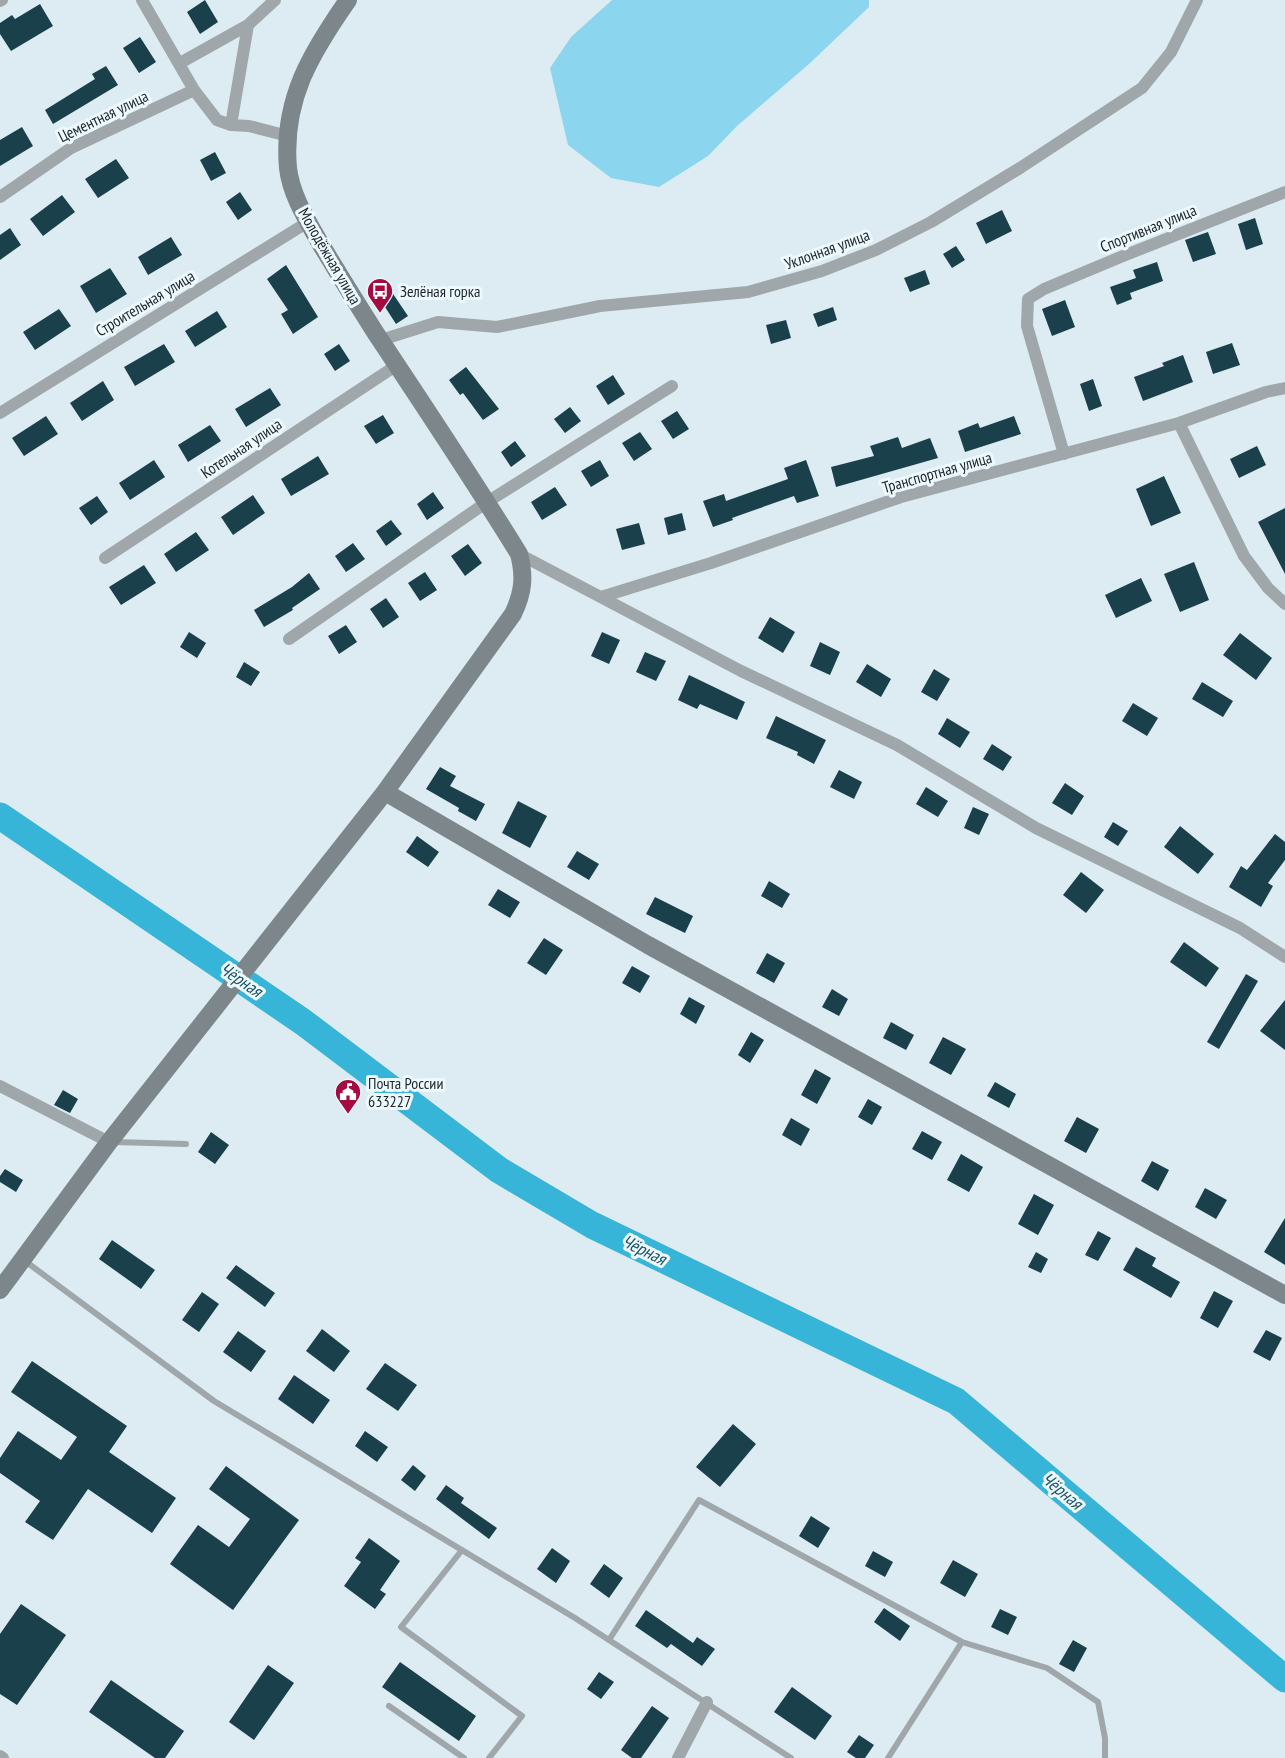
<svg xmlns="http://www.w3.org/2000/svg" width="1285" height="1758" font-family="'PT Sans Narrow',sans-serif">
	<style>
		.green { fill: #8bd6ee }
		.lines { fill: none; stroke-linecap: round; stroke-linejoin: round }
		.river { stroke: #36b5d8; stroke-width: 27 }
		.building { fill: #1a404c }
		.lane { stroke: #a0a7aa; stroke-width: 6 }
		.street { stroke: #a0a7aa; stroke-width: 12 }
		.secondary { stroke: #7d878b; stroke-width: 18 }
		.labels { text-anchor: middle; stroke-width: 6; stroke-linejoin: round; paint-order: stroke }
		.street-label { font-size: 16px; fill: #1f2528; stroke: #ecf9fe }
		.poi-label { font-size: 16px; fill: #1f2528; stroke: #ecf9fe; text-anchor: start }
		.water-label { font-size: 18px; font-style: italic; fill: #225463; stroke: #ecf9fe }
	</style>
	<rect width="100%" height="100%" fill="#dcecf2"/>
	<path class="green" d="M612,0H869V7L809,64L737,126L708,156L659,187L611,178L568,145L550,68L571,37Z"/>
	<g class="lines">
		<path class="river" d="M0,816L303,1022L499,1170L592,1225L956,1401L1285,1679"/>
	</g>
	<path class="building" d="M205,0L218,22L200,34L187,12Z
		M40,4L53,26L11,51L0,34V23L12,15L15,19Z
		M140,37L156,62L139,73L123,48Z
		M106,66L118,85L53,124L45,110L95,79L92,74Z
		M22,127L33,146L0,166V140Z
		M215,152L226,173L211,181L200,160Z
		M116,159L129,178L98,198L85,179Z
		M240,192L252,210L238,220L226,202Z
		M62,195L75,212L43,236L30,219Z
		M1002,210L1012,231L986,244L976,223Z
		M1255,218L1263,244L1246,250L1238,224Z
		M10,228L21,245L0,260V235Z
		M1208,232L1216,254L1193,262L1185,240Z
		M171,237L182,255L148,275L138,257Z
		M956,246L965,260L952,268L943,254Z
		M1157,262L1163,281L1130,293L1132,299L1117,305L1110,287L1136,278L1133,270Z
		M286,265L318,317L293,334L281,314L288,310L267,279Z
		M110,268L127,294L96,313L80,286Z
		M925,270L930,284L910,292L904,278Z
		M387,285L408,316L396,324L376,293Z
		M1065,300L1075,327L1052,336L1042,309Z
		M833,307L837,320L818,327L813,314Z
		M59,309L71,326L35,350L23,332Z
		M217,311L227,327L195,347L185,331Z
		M786,320L791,338L771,344L766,325Z
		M1232,343L1240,365L1213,374L1206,352Z
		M164,344L175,362L135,386L124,367Z
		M339,344L350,361L335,371L324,354Z
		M1183,355L1193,382L1143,401L1134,377L1164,366L1162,363Z
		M466,367L499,409L483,420L463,393L460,395L449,380Z
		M613,375L625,394L608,405L596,386Z
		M1093,379L1102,406L1089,411L1080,384Z
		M103,381L114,400L82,421L70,403Z
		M270,388L281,405L246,427L235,409Z
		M570,407L581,421L565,433L554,419Z
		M677,411L689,429L673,439L661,421Z
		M383,415L394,433L376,444L364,426Z
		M46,416L58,434L24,456L12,438Z
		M1014,416L1021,434L965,452L958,431L978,423L980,428Z
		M210,425L221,441L188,462L178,445Z
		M640,432L652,449L634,461L622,443Z
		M898,437L902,448L930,438L938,458L836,487L831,467L874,456L870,446Z
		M515,441L526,456L511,467L501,452Z
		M1257,446L1266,465L1239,478L1230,459Z
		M318,456L329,474L291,496L281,479Z
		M154,460L165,477L130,500L119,483Z
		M600,460L609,476L591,487L581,471Z
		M806,460L819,496L797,503L794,496L732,518L733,520L713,527L703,501L724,494L726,501L788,479L784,468Z
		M1164,476L1181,513L1151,526L1136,489Z
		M555,487L567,505L542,520L531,502Z
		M433,492L444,508L427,520L417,504Z
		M253,495L265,513L233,535L221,517Z
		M97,496L108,512L91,525L79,508Z
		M1285,508V574L1258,522Z
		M682,513L686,530L668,535L664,518Z
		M391,520L402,534L386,546L376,531Z
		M639,523L645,544L622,550L616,529Z
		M196,532L209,550L176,572L164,554Z
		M353,543L365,559L346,572L335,556Z
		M468,544L482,563L465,576L451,556Z
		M1194,562L1209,600L1180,612L1164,574Z
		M144,565L156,583L121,605L109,587Z
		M425,572L437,590L420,601L408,583Z
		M309,573L320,589L292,608L293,610L264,627L254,610L292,587Z
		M1141,578L1152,601L1116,618L1105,595Z
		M386,598L399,617L383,628L370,609Z
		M770,617L795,632L783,653L758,638Z
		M346,625L357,642L339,654L328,636Z
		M189,632L206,643L197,658L180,647Z
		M602,632L620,640L609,664L591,656Z
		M1240,633L1272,658L1256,680L1223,655Z
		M820,642L840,652L830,675L810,666Z
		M645,652L666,661L656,681L636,672Z
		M244,662L260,672L251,686L236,677Z
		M867,664L891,679L881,697L856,682Z
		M934,669L950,679L937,701L921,692Z
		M689,675L745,702L737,720L700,704L697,709L678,700Z
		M1202,682L1233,701L1223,717L1192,699Z
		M1133,703L1158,718L1147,736L1122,721Z
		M776,716L826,740L814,764L797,755L798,752L766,738Z
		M947,718L970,732L960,748L938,734Z
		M992,744L1012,757L1003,771L983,759Z
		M440,767L456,776L450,786L485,804L476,821L458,811L459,808L426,789Z
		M839,770L862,782L854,799L830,787Z
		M1065,783L1084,796L1072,815L1052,803Z
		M926,787L948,801L938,817L916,804Z
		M518,801L547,816L530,848L502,833Z
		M973,807L989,814L979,835L964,828Z
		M1113,822L1128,831L1118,846L1104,837Z
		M1180,826L1214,854L1198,874L1164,847Z
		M1275,834L1285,842V860L1268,883L1273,886L1261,907L1229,887L1241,866L1247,870Z
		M417,836L439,852L428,867L406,852Z
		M577,851L599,864L589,880L567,867Z
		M1081,872L1104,890L1086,913L1063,895Z
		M769,881L790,894L782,908L761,896Z
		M498,889L520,902L510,918L488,905Z
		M655,897L693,916L685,933L646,914Z
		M544,938L563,950L546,975L527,963Z
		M1184,942L1219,968L1206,987L1170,962Z
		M767,953L785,963L774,983L756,973Z
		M632,966L650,976L640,993L622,983Z
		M1246,974L1258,981L1219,1049L1207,1042Z
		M832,989L848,999L839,1016L822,1007Z
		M689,997L705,1006L696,1024L680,1014Z
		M1285,1000V1050L1260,1031Z
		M891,1022L914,1035L906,1050L883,1038Z
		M751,1032L764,1040L750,1063L738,1055Z
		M943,1037L966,1049L951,1075L929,1063Z
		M815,1069L831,1078L817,1104L801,1095Z
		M995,1082L1016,1094L1009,1108L987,1096Z
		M63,1090L78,1099L70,1113L54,1105Z
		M868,1099L882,1107L872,1125L858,1117Z
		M1077,1117L1099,1129L1086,1153L1064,1141Z
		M791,1118L810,1129L801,1146L782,1135Z
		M922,1131L942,1142L932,1160L912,1149Z
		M211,1132L229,1145L215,1164L198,1152Z
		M961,1154L983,1167L969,1192L947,1180Z
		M1152,1161L1169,1170L1158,1191L1141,1181Z
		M5,1169L23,1180L16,1192L0,1182V1176Z
		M1205,1188L1227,1200L1216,1219L1195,1207Z
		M1034,1194L1054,1205L1038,1235L1018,1224Z
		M1285,1218V1265L1264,1252Z
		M1098,1231L1111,1238L1098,1261L1085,1255Z
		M112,1240L155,1270L141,1289L99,1259Z
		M1136,1247L1156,1258L1152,1266L1180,1282L1171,1298L1123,1270Z
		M1036,1252L1048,1259L1041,1273L1028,1267Z
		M236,1265L275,1293L265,1307L226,1278Z
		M1214,1291L1233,1301L1218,1328L1200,1318Z
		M202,1292L219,1304L199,1332L182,1320Z
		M322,1329L350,1351L334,1372L306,1351Z
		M1266,1330L1282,1338L1270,1361L1253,1352Z
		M238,1331L266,1351L251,1372L223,1352Z
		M32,1361L127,1426L109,1452L176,1498L152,1533L88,1489L53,1540L25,1522L40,1501L0,1473V1458L18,1431L61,1460L77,1437L11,1392Z
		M385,1363L417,1385L398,1411L366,1389Z
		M294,1375L330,1400L313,1424L278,1399Z
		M733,1424L756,1444L720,1487L696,1467Z
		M365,1431L388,1447L377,1462L355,1446Z
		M413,1465L426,1476L415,1491L401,1480Z
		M226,1466L299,1520L233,1610L170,1564L198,1525L229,1547L250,1519L209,1489Z
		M446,1485L464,1498L461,1503L497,1528L489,1539L436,1499Z
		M811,1516L830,1528L818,1548L799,1536Z
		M369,1538L400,1561L380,1590L386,1594L375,1609L344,1586L361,1562L355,1558Z
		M552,1548L570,1561L556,1583L537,1569Z
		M873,1551L893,1562L885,1577L865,1566Z
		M953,1560L978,1574L965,1597L940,1583Z
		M604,1564L623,1578L609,1598L590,1584Z
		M21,1604L66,1635L17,1705L0,1694V1634Z
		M884,1608L910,1626L900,1641L874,1622Z
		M1000,1609L1017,1617L1008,1635L991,1627Z
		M646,1610L693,1643L697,1637L715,1649L702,1666L671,1644L667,1648L635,1626Z
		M1073,1640L1087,1648L1074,1672L1059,1664Z
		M400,1662L476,1716L459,1741L382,1687Z
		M268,1665L294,1683L254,1740L229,1722Z
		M599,1672L614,1682L601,1699L587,1689Z
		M111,1680L184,1731L165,1758H155L89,1712Z
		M792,1687L832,1716L815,1740L774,1712Z
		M652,1706L669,1718L641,1758H632L621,1750Z
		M859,1735L874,1745L865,1758H856L847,1752Z"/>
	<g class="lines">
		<path class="lane" d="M114,1142L186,1144
			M25,1261L214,1401L575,1618L791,1758
			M462,1550L401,1627L522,1716L489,1758
			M609,1640L699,1500L962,1642L888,1758
			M962,1642L1047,1668L1098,1702L1105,1738V1758
			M389,1706L464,1758"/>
		<path class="street" d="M142,0L194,90L217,120L231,125L249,126L288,136
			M0,1L2,0
			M180,63L248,25
			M231,125L248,25L275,0
			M0,197L71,148L194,90
			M381,340L438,322L497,327L600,306L748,292L822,271L876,250L931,222L1020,168L1142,88L1171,52L1197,0
			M0,413L308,222
			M1179,423L1244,556L1268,588L1285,604
			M1064,454L1027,326L1028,299L1044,289L1123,256L1285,192
			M519,554L741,671L897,745L1036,828L1240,928L1285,957
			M105,558L397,365
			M601,597L711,563L901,497L1179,423L1266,392L1285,388
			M289,639L487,502L672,386
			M0,1086L109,1142
			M0,1756L3,1758
			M678,1758L707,1702"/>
		<path class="secondary" d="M385,792L648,945L1285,1295
			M0,1290L109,1142L385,792L513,614C523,593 525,577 519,554C473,479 424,406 375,332C356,302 338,273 320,243C307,220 291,195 288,168C282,100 311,53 348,0"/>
	</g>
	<defs>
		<g id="bus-pin" transform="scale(1.35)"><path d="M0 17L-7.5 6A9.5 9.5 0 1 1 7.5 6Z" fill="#a50b40" stroke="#ecf9fe"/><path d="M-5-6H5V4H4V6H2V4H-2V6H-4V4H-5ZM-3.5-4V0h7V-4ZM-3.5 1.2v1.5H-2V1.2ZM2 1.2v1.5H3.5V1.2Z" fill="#fff"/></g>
		<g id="civic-pin" transform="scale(1.35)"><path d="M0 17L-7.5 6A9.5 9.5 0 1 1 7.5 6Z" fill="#a50b40" stroke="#ecf9fe"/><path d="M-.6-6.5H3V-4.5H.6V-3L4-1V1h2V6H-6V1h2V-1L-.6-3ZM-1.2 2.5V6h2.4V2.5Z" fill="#fff"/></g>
	</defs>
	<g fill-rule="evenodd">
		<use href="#bus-pin" x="380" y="291"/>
		<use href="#civic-pin" x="348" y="1092"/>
	</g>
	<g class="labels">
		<g class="street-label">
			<text transform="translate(103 116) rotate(-26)" y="6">Цементная улица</text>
			<text transform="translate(1148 228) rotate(-22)" y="6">Спортивная улица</text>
			<text transform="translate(827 249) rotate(-20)" y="6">Уклонная улица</text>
			<text transform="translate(330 256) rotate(60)" y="6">Молодёжная улица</text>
			<text transform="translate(145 303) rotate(-31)" y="6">Строительная улица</text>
			<text transform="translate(241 448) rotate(-34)" y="6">Котельная улица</text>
			<text transform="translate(937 472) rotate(-16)" y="6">Транспортная улица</text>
		</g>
		<g class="poi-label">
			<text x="400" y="297">Зелёная горка</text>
			<text x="368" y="1089">Почта России<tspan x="368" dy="18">633227</tspan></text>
		</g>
		<g class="water-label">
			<text transform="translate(241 980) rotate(34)" y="6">Чёрная</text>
			<text transform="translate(644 1250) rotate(26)" y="6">Чёрная</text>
			<text transform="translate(1062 1491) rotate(40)" y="6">Чёрная</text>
		</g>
	</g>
</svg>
